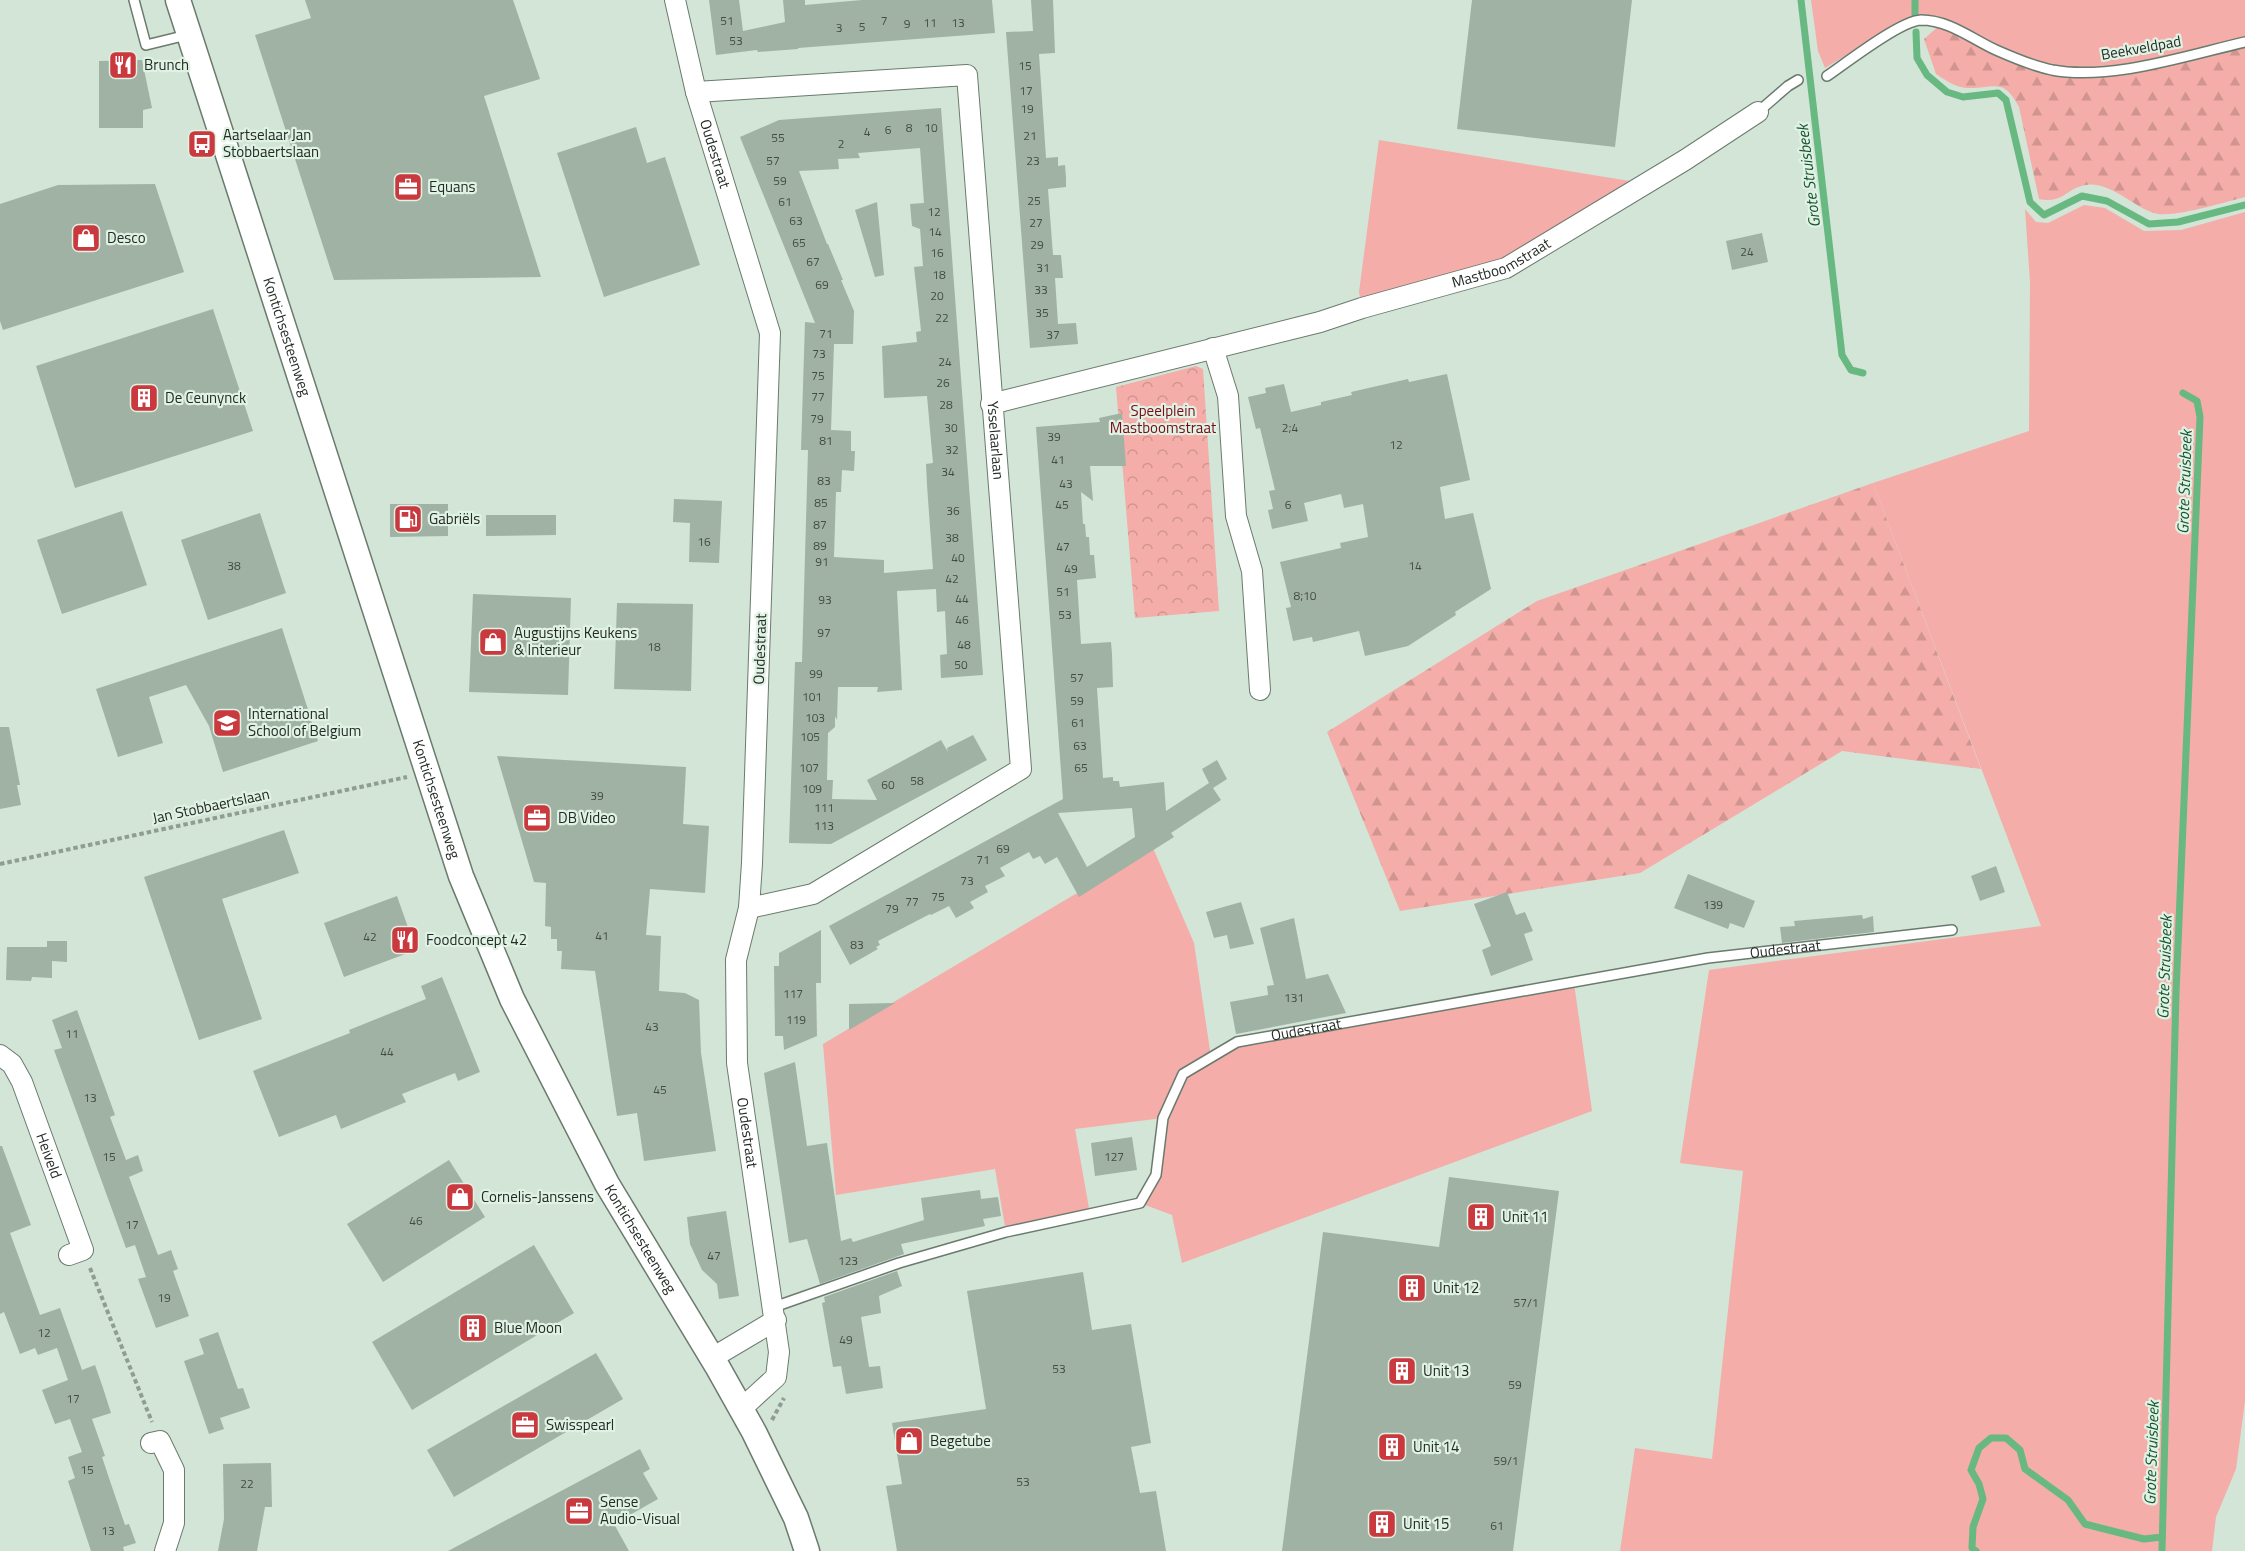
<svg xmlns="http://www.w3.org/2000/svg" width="2245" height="1551" font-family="'Titillium Web',sans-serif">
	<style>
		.grass { fill: #f4ada8 }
		.forest { fill: url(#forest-firs) }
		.park { fill: url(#park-crowns) }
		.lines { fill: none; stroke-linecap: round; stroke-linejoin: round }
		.stream { stroke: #68b882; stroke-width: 7 }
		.building { fill: #a0b2a4; fill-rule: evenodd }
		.service-casing { stroke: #6a7b6e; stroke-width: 12 }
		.minor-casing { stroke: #6a7b6e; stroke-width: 22 }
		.tertiary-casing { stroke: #6a7b6e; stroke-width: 27 }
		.path { stroke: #8f9d92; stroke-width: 4; stroke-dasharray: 4.5 3; stroke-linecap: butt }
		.service { stroke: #fff; stroke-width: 9 }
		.minor { stroke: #fff; stroke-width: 20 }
		.tertiary { stroke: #fff; stroke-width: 24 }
		.labels { text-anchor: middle; stroke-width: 4.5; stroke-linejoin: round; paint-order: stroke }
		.number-label { font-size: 12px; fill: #434d46 }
		.street-label { font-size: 15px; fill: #242b26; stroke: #dff2e4 }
		.poi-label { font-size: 15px; fill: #242b26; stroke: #dff2e4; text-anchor: start }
		.park-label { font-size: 15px; fill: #7a0a17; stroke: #dff2e4 }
		.water-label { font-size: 16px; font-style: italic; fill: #18532f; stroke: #dff2e4 }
	</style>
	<defs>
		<pattern id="forest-firs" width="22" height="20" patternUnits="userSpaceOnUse" patternTransform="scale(1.5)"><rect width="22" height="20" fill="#f4ada8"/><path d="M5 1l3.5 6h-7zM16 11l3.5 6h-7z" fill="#d19590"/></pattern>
		<pattern id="park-crowns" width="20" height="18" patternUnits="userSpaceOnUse" patternTransform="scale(1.5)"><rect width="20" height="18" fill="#f4ada8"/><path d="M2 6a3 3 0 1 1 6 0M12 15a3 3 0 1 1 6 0" fill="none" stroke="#d19590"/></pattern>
	</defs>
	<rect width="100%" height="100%" fill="#d2e5d7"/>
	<path class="grass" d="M1811,0H2245V42L2114,70H2053L1941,24H1897L1825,68L1818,51Z
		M1379,140L1648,184L1506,268L1362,308L1359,292Z
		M2084,205L2105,208L2144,231L2181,230L2245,212V1401L2236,1469L2216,1517L2212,1551H1620L1635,1448L1712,1459L1743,1171L1680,1163L1709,970L2041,926L1873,483L2029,431L2030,282L2025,209L2036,222L2048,223Z
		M1153,848L1194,943L1211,1057L1237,1042L1574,983L1592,1111L1182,1263L1172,1215L1140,1203L1156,1175L1163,1118L1075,1129L1090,1214L1006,1232L995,1169L836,1195L823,1044Z"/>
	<path class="forest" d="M1941,24L1995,49L2053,70H2114L2245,42V197C2225,202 2171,219 2154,213C2133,207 2110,181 2086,185C2066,188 2064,204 2039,199L2019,107C2003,76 1994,89 1966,88C1955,87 1945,80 1936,74L1924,39Z
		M1873,483L1981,769L1842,751L1640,873L1400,911L1327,732L1537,601Z"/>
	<path class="park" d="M1196,366L1203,369L1219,611L1135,618L1116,387Z"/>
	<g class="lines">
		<path class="stream" d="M1801,0L1842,355L1851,370L1863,373
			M1915,0V14
			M1916,32L1917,58L1927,75L1947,92L1963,97L1998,93L2006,100L2030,202L2044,215L2082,196L2107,201L2149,224L2178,222L2245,205
			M1976,1551L1972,1548L1973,1527L1983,1499L1979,1484L1971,1470L1979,1448L1991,1438H2006L2020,1450L2025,1469L2068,1500L2085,1524L2144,1539L2162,1537
			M2162,1551L2176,993L2200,417L2197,401L2183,393"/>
	</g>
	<path class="building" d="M305,0H513L540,79L484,96L541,277L334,280L255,35L311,18Z
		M709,0H739L743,31L785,22L783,0H805V5L862,0H992L995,33L798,48V49L758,52L757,50L716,55Z
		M1031,0H1053L1055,53L1039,54L1046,158L1058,157V166L1065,165L1066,178V187L1048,189L1053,255H1061L1063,278H1055L1058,324L1076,323L1078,344L1030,348L1006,32L1033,31Z
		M1472,0H1632L1615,147L1457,129Z
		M142,60L152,108L143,110V128H99V61Z
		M941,108L983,675L941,678L940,655L947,654L945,611L937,612L936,589L897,591L902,690L877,692L878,687H838L837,720L835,716V727L828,733L827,780H833L832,799L877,800L867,780L941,740L948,752L947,748L973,735L987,760L831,844L789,843L795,662H802L808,450H801L805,322L815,323L740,137L779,120ZM920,148L924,203L910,204L912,226L920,229L923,266L914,267L921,331L916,332L917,342L882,346L884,398L927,396L933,463L926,464L927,485L933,569L884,573V560L834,557L836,492H841L842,470L854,471L855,451H851V431L831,430L834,344H853L854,311L841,280H843L828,244H827L799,171L839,169L838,159L860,158L858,153Z
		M636,127L647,163L665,157L700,265L604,297L557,153Z
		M155,184L184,272L3,330L0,321V204L58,185Z
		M877,202L884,275L875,277L855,210Z
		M1762,233L1768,262L1732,270L1726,241Z
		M213,309L253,431L75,488L36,366Z
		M1447,374L1470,480L1440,487L1445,519L1473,513L1491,589L1455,612L1456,615L1408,646L1365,656L1359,631L1313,642L1312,637L1293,641L1286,608L1291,607L1280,562L1341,548L1340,543L1368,537L1363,504L1344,508L1341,494L1304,503L1308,521L1272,529L1268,510L1273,509L1269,491L1275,490L1260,428L1256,429L1248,397L1266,393L1265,388L1284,384L1291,412L1321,405V402L1352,395L1351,392L1408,379L1409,382Z
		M1122,413L1126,466H1090L1093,501L1081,492L1083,524H1085L1086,537H1089L1090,555H1094L1096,578L1077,580L1081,644L1111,642L1112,654L1113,687L1097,688L1103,778L1113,777V781H1119L1120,787L1164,782L1166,811L1209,783L1202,769L1217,760L1227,779L1213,788L1221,800L1171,833L1174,837L1079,897L1057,857L1045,864L1040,856L1033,859L1029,852L1000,868L1005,876L985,886L988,892L970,902L974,908L956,918L949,906L931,915L930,914L878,941L880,945L876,947L878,949L850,965L829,926L1063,799L1036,427L1100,422L1099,418ZM1132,808L1135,837L1087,867L1058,813Z
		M674,499L722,501L719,563L689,562L690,523L673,522Z
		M390,504H448V536L390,537Z
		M122,511L147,585L62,614L37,540Z
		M260,513L286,593L208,620L181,540Z
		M486,515H556V535L486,536Z
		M473,594L571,598L568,695L469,692Z
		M617,603L693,604L691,691L614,689Z
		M282,628L318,741L223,772L209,726L186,685L149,697L163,743L118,757L96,689Z
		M0,727H9L20,785H17L21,805L0,809Z
		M497,756L686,767L683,824L709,826L705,893L650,889L646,935L661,936L659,991L685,993L699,1000L701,1053L716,1151L644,1161L637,1113L617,1116L595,971L561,969L562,951H557V939H551V927L545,926L546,883L534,882Z
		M284,830L299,873L222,899L262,1019L199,1040L144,877Z
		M1996,866L2005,892L1980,901L1971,876Z
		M1688,874L1755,901L1744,928L1730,923L1728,929L1674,908Z
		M1507,892L1516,915L1525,912L1533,931L1524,934L1533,960L1491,976L1482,950L1491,946L1474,904Z
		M397,896L416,950L344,977L324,923Z
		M1241,902L1254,944L1230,949L1227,935L1214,938L1206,912Z
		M1862,915L1863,919L1873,916L1874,932L1782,943L1780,927L1795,926L1794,921Z
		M1294,918L1306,979L1328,974L1346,1013L1236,1034L1230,1002L1268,995L1267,986L1274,985L1260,928Z
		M821,930V983H816L817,1036L784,1050L783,1036H775L774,966H779V953Z
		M47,941H67V962L52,961V978L32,977L31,981L6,980L7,947H47Z
		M442,977L480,1072L458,1081L455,1073L402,1094L406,1102L341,1129L336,1115L279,1137L253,1071L350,1033L349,1030L426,999L421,986Z
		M895,1003L849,1030V1004Z
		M77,1010L115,1115L110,1117L126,1160L138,1155L143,1171L129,1177L158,1255L171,1250L178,1269L173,1271L189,1316L156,1328L138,1279L146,1277L135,1245L126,1248L54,1050L62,1048L52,1020Z
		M795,1062L807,1146L827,1143L841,1241L851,1238L853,1242L924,1220L921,1198L980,1190L981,1199L998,1197L1001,1216L983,1219L985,1226L901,1244L904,1254L820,1284L807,1239L789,1243L764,1073Z
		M1132,1137L1137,1170L1095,1176L1091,1143Z
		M0,1146H2L31,1225L10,1233L40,1315L60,1308L82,1370L95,1365L103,1388L111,1413L92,1419L105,1456L102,1457L110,1481L125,1525L129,1524L136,1543L123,1547L124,1551H91L68,1481L75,1478L68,1457L82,1452L70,1419L55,1424L42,1390L68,1380L57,1348L38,1355L35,1348L20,1354L4,1312L0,1314Z
		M449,1160L485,1217L383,1282L347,1224Z
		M1449,1177L1559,1191L1513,1551H1282L1323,1232L1439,1247Z
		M726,1211L739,1296L719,1299L717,1284L702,1270L690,1244L687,1217Z
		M534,1245L574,1313L412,1410L372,1342Z
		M897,1271L902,1286L879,1296L881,1313L861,1317L869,1367L880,1366L883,1388L846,1394L841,1366L833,1367L822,1303L825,1302L824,1297Z
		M1083,1272L1092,1330L1131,1324L1151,1443L1131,1447L1140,1493L1156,1491L1166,1551H897L886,1486L902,1484L892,1423L986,1409L967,1291Z
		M218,1332L238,1389L243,1388L250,1408L220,1418L224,1429L209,1434L184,1361L204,1354L199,1339Z
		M596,1353L623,1399L454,1497L427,1450Z
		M640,1449L650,1469L643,1473L658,1499L614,1524L629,1551H448Z
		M271,1463L272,1507H265L257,1551H218L224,1519L223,1464Z"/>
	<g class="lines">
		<g class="service-casing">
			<g id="service">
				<path d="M134,0L146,45L187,35"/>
				<path d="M1827,76C1846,63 1900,21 1921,20C1949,20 1972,39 1996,50C2014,58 2033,66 2052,70C2111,81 2188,55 2245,42"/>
				<path d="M1758,112L1788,86L1798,80"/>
				<path id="s1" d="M774,1307L899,1263L1006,1232L1140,1203L1156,1175L1163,1118L1183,1074L1237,1042L1708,958L1952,930"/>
			</g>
		</g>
		<g class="minor-casing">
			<g id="minor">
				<path id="s2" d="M675,0L696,92L770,333L752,863L749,908L736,960L737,1063L779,1352L776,1377L741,1409"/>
				<path id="s3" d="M696,92L967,75L1021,769L813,894L749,908"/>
				<path d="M1213,348L1228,396L1236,516L1252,571L1260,690"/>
				<path id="s4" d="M991,404L1320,322L1362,308L1506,268L1685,160L1758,112"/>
				<path id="s5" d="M0,1055L12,1064L22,1082L83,1250L69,1255"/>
				<path d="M712,1358L776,1320"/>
				<path d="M151,1443L160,1441L174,1470V1523L165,1551"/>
			</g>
		</g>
		<g class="tertiary-casing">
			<g id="tertiary">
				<path id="s6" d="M178,0L461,876L512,999L607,1184L717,1366L754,1432L796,1518L807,1551"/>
			</g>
		</g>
		<path class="path" d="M0,864L407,777
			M90,1268L152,1422
			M772,1420L784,1398"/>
		<use href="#service" class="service"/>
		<use href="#minor" class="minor"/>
		<use href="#tertiary" class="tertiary"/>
	</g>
	<defs>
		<g id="restaurant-square" transform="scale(1.5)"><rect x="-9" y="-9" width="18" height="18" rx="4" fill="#c9393e" stroke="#dff2e4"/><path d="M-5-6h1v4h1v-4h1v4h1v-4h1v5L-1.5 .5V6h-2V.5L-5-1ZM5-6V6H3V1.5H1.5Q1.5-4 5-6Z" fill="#fff"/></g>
		<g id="bus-square" transform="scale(1.5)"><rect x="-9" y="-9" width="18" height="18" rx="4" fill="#c9393e" stroke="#dff2e4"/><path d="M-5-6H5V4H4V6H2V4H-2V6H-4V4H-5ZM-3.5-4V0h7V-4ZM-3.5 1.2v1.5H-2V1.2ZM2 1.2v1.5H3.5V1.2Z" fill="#fff"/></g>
		<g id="office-square" transform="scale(1.5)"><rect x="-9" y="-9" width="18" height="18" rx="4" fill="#c9393e" stroke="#dff2e4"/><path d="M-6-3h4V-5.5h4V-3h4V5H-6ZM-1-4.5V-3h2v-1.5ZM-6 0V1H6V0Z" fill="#fff"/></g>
		<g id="shop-square" transform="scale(1.5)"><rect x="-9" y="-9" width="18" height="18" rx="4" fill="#c9393e" stroke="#dff2e4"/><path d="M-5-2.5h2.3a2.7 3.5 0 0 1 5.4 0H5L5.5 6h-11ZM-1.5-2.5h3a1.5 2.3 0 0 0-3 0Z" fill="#fff"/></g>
		<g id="building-square" transform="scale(1.5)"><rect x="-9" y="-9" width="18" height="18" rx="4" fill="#c9393e" stroke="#dff2e4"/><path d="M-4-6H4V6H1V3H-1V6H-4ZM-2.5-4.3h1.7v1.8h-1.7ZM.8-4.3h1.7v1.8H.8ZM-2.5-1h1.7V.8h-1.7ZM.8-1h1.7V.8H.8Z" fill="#fff"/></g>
		<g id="fuel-square" transform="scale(1.5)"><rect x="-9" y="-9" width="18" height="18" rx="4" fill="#c9393e" stroke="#dff2e4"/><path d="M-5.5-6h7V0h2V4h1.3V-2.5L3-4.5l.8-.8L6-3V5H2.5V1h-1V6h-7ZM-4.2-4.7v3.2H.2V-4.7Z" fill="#fff"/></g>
		<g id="school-square" transform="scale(1.5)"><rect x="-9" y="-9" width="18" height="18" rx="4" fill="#c9393e" stroke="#dff2e4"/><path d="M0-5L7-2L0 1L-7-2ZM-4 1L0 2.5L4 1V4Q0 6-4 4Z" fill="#fff"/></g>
	</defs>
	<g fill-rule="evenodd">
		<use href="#restaurant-square" x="123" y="65"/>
		<use href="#bus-square" x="202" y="144"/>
		<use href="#office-square" x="408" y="187"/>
		<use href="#shop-square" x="86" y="238"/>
		<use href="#building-square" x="144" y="398"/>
		<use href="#fuel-square" x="408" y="519"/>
		<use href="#shop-square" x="493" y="642"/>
		<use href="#school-square" x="227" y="723"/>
		<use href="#office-square" x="537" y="818"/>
		<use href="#restaurant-square" x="405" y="940"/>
		<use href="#shop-square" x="460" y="1197"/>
		<use href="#building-square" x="1481" y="1217"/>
		<use href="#building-square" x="1412" y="1288"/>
		<use href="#building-square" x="473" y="1328"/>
		<use href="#building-square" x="1402" y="1371"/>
		<use href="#office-square" x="525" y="1425"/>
		<use href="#shop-square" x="909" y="1441"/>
		<use href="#building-square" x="1392" y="1447"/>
		<use href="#office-square" x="579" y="1511"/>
		<use href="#building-square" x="1382" y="1524"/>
	</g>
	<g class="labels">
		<g class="number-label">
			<text x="727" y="25">51</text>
			<text x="884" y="25">7</text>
			<text x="930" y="27">11</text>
			<text x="958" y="27">13</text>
			<text x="907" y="28">9</text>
			<text x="862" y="31">5</text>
			<text x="839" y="32">3</text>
			<text x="736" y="45">53</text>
			<text x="1025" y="70">15</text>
			<text x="1026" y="95">17</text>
			<text x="1027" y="113">19</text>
			<text x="909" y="132">8</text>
			<text x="931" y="132">10</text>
			<text x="888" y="134">6</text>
			<text x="867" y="136">4</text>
			<text x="1030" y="140">21</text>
			<text x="778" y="142">55</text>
			<text x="841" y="148">2</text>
			<text x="773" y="165">57</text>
			<text x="1033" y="165">23</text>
			<text x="780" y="185">59</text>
			<text x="1034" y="205">25</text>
			<text x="785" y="206">61</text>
			<text x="934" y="216">12</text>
			<text x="796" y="225">63</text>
			<text x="1036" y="227">27</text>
			<text x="935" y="236">14</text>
			<text x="799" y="247">65</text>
			<text x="1037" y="249">29</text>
			<text x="1747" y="256">24</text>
			<text x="937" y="257">16</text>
			<text x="813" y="266">67</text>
			<text x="1043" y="272">31</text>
			<text x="939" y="279">18</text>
			<text x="822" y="289">69</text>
			<text x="1041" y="294">33</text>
			<text x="937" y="300">20</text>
			<text x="1042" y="317">35</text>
			<text x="942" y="322">22</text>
			<text x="826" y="338">71</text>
			<text x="1053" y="339">37</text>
			<text x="819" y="358">73</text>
			<text x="945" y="366">24</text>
			<text x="818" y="380">75</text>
			<text x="943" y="387">26</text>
			<text x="818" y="401">77</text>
			<text x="946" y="409">28</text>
			<text x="817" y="423">79</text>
			<text x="951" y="432">30</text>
			<text x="1290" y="432">2;4</text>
			<text x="1054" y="441">39</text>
			<text x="826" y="445">81</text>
			<text x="1396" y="449">12</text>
			<text x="952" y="454">32</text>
			<text x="1058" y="464">41</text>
			<text x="948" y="476">34</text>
			<text x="824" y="485">83</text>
			<text x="1066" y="488">43</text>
			<text x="821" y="507">85</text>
			<text x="1062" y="509">45</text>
			<text x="1288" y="509">6</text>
			<text x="953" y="515">36</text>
			<text x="820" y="529">87</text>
			<text x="952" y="542">38</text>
			<text x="704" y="546">16</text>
			<text x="820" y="550">89</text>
			<text x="1063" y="551">47</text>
			<text x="958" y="562">40</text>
			<text x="822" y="566">91</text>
			<text x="234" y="570">38</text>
			<text x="1415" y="570">14</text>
			<text x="1071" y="573">49</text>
			<text x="952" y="583">42</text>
			<text x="1063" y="596">51</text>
			<text x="1305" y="600">8;10</text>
			<text x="962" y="603">44</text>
			<text x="825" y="604">93</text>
			<text x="1065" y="619">53</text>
			<text x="962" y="624">46</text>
			<text x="824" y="637">97</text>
			<text x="964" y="649">48</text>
			<text x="654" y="651">18</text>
			<text x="961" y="669">50</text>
			<text x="816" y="678">99</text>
			<text x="1077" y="682">57</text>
			<text x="812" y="701">101</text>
			<text x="1077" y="705">59</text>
			<text x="815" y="722">103</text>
			<text x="1078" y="727">61</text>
			<text x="810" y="741">105</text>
			<text x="1080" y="750">63</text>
			<text x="809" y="772">107</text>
			<text x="1081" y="772">65</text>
			<text x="917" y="785">58</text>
			<text x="888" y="789">60</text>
			<text x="812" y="793">109</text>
			<text x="597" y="800">39</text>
			<text x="824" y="812">111</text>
			<text x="824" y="830">113</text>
			<text x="1003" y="853">69</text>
			<text x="983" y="864">71</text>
			<text x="967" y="885">73</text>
			<text x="938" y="901">75</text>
			<text x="912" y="906">77</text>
			<text x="1713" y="909">139</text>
			<text x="892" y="913">79</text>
			<text x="602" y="940">41</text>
			<text x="370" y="941">42</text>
			<text x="857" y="949">83</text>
			<text x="793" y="998">117</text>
			<text x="1294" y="1002">131</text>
			<text x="796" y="1024">119</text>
			<text x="652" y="1031">43</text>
			<text x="72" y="1038">11</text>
			<text x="387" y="1056">44</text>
			<text x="660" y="1094">45</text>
			<text x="90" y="1102">13</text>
			<text x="109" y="1161">15</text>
			<text x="1114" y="1161">127</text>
			<text x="416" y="1225">46</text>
			<text x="132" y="1229">17</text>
			<text x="714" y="1260">47</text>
			<text x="848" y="1265">123</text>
			<text x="164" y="1302">19</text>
			<text x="1526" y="1307">57/1</text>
			<text x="44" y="1337">12</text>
			<text x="846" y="1344">49</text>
			<text x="1059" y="1373">53</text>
			<text x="1515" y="1389">59</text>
			<text x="73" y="1403">17</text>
			<text x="1506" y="1465">59/1</text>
			<text x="87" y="1474">15</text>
			<text x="1023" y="1486">53</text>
			<text x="247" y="1488">22</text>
			<text x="1497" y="1530">61</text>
			<text x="108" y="1535">13</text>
		</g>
		<g class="street-label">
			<text transform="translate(2141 48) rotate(-10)" y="5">Beekveldpad</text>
			<text dy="5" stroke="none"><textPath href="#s2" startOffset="159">Oudestraat</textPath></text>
			<text dy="5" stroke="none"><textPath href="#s4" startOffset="530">Mastboomstraat</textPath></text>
			<text dy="5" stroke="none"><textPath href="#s6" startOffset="354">Kontichsesteenweg</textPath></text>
			<text dy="5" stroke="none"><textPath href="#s3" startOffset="638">Ysselaarlaan</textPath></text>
			<text transform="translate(760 649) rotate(-88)" y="5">Oudestraat</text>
			<text dy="5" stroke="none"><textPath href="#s6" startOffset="840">Kontichsesteenweg</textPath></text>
			<text transform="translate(211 806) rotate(-12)" y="5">Jan Stobbaertslaan</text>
			<text dy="5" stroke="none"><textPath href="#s1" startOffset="1138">Oudestraat</textPath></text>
			<text dy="5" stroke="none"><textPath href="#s1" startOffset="652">Oudestraat</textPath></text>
			<text dy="5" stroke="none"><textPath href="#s2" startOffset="1149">Oudestraat</textPath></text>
			<text dy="5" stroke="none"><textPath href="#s5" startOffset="114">Heiveld</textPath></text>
			<text dy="5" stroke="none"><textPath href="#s6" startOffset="1326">Kontichsesteenweg</textPath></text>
		</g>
		<g class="poi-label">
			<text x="144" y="70">Brunch</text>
			<text x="223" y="140">Aartselaar Jan<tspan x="223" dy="17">Stobbaertslaan</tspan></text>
			<text x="429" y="192">Equans</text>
			<text x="107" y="243">Desco</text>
			<text x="165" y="403">De Ceunynck</text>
			<text x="429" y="524">Gabriëls</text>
			<text x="514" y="638">Augustijns Keukens<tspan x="514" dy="17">&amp; Interieur</tspan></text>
			<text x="248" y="719">International<tspan x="248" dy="17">School of Belgium</tspan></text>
			<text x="558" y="823">DB Video</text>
			<text x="426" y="945">Foodconcept 42</text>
			<text x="481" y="1202">Cornelis-Janssens</text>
			<text x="1502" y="1222">Unit 11</text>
			<text x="1433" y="1293">Unit 12</text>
			<text x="494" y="1333">Blue Moon</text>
			<text x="1423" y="1376">Unit 13</text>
			<text x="546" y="1430">Swisspearl</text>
			<text x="930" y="1446">Begetube</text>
			<text x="1413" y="1452">Unit 14</text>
			<text x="600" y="1507">Sense<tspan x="600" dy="17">Audio-Visual</tspan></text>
			<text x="1403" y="1529">Unit 15</text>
		</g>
		<g class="park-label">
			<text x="1163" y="416">Speelplein<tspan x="1163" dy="17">Mastboomstraat</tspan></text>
		</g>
		<g class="water-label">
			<text transform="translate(1808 176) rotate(-97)" y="6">Grote Struisbeek</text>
			<text transform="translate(2184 482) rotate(-88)" y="6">Grote Struisbeek</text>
			<text transform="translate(2164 967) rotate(-88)" y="6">Grote Struisbeek</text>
			<text transform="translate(2151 1453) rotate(-88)" y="6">Grote Struisbeek</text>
		</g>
	</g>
</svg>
